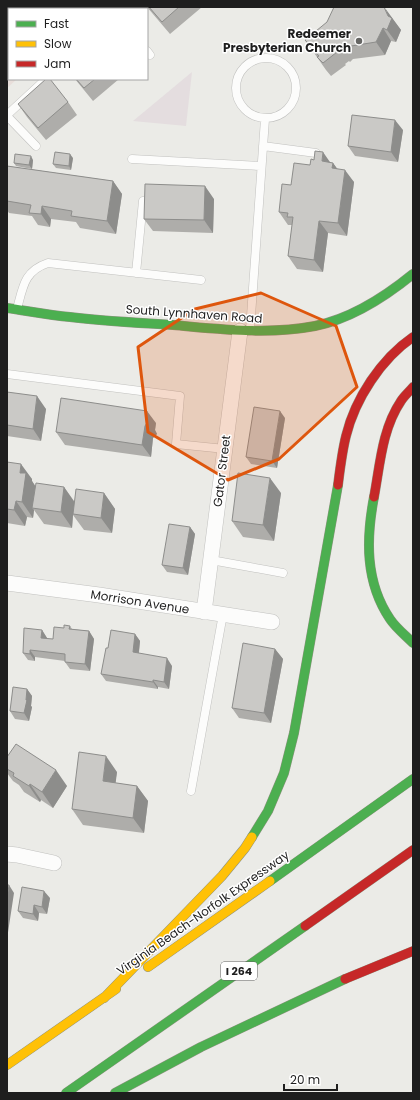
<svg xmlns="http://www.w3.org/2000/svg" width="420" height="1100" font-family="Poppins,sans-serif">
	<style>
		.commercial { fill: #e8deda }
		.industrial { fill: #e4dddf }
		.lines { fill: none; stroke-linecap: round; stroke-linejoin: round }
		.lane-casing { stroke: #c1c1bf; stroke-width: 9 }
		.street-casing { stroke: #c1c1bf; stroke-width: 16 }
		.fast-casing { stroke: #8f9381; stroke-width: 10 }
		.slow-casing { stroke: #8f9381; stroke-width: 10 }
		.jam-casing { stroke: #8f9381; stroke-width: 10 }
		.lane { stroke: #fcfcfb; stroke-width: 8 }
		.street { stroke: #fcfcfb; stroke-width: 15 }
		.fast { stroke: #4caf50; stroke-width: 9 }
		.slow { stroke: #ffc107; stroke-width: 9 }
		.jam { stroke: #c62828; stroke-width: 9 }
		.wall { fill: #aeadaa }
		.shaded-wall { fill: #8d8d8b }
		.building { fill: #cac9c6; stroke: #8d8d8b }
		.marked { fill: #de560d; fill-opacity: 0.2; stroke: #de560d; stroke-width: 3; stroke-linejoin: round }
		.poi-dot { fill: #666664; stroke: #fff; stroke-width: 1.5 }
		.labels { text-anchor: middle; stroke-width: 3; stroke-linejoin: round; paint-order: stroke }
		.shield { fill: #fff; stroke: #626262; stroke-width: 1 }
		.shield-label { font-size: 11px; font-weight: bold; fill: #1e1e1e }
		.poi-label { font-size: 12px; font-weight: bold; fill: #1e1e1e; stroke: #fff; text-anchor: end }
		.street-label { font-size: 12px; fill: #1e1e1e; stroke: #fff }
	</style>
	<rect width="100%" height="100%" fill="#ebebe7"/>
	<path class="commercial" d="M7,7H95L93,9H9V79H17L7,88Z"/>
	<path class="industrial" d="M192,72L186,126L133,121Z"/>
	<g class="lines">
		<g class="lane-casing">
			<path id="lane" d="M121,9L123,7
				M147,51L150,55
				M236 88a30 30 0 1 1 60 0a30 30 0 1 1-60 0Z
				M7,115L46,79
				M7,116L36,146
				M263,146L316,153
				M132,159L261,166
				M136,273L143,201
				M17,309C23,287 24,271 48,263L201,280
				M250,330L265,119
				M7,374L180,396L176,444L225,449
				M211,560L283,573
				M191,791L223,614"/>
		</g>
		<g class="street-casing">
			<path id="street" d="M7,583L99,595L272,622
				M204,612L240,331
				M7,854L17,855L54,863"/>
		</g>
		<g class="fast-casing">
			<path id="fast" d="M7,308C28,311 49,315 70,317C104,321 139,323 173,325C220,329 268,335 315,326C350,319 386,296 413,274
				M374,497C366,539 365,582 390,619C396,628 405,635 413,643
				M252,837L268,811L284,773L294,733L338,485
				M270,881L413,779
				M66,1093L305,926
				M115,1093L201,1047L345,979"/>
		</g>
		<g class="slow-casing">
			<path id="slow" d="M148,967L270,881
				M104,998L222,876L245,848L252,837
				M7,1065L116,989"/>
		</g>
		<g class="jam-casing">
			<path id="jam" d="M338,485C340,469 342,452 346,436C355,399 381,359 413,337
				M374,497C380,465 382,429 401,401C404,396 409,392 413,387
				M305,926L413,850
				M345,979L413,951"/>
		</g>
		<use href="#lane" class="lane"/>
		<use href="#street" class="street"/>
		<use href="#fast" class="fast"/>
		<use href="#slow" class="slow"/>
		<use href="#jam" class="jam"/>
	</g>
	<path class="wall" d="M147,7H202L170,34Z
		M391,17L401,30L396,42L391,41L385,55L353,59L350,62L349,61L345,64L346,65L331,76L326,70L305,40Z
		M75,79H119L93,101Z
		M68,102L77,115L46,140L27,117L18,104Z
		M403,130L398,162L355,156L348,146Z
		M73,158L71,170L56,168L53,164Z
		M33,160L32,169L16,166L14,163Z
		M314,160L333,163L337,169L354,182L347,236L328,233L323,272L297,269L288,256L292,225H288L279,212L291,185L310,165Z
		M7,166L113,181L122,194L116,234L80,228L76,222L51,219L50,227L38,225L32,216L9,213L7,210Z
		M214,199L213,233L153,231L144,219Z
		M7,392L46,409L41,441L7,436Z
		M285,418L277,468L251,464L246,457Z
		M156,423L155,430L157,434L153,438L151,457L65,445L56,432Z
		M7,462L32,479V481L36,487H64L74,501L104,493L115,509L112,533L84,530L73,515L72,528L44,524L34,510L33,518L27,517L25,526L7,523Z
		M281,493L274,541L243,537L232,521Z
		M190,527L195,534L188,575L167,572L162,565Z
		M70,626L72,629L89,631L94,639L90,671L70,669L65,662V661L35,657V661L28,660L23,653L42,630L47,638V639H53L64,628Z
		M135,634L140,641L139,653L172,666L169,689L158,687V689L106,681L101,674L108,648Z
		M275,649L283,659L271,723L239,718L232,708Z
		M27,689L32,696L31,706L32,707L29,721L15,719L10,711Z
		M7,757L67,786L53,808L41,800L40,802L24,792L19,785L13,781L7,773Z
		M117,772L115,783L137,786L148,801L144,833L83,825L72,809Z
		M50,898L47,914L39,913L38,921L23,918L18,911Z"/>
	<path class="shaded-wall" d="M385,8L401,30L396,42L387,30L388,16Z
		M383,28L391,41L385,55L376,42Z
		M395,120L403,130L398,162L391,152Z
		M323,152L332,165L322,161Z
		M70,154L73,158L71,170L69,166Z
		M31,156L33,160L32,169L29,165Z
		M333,163L342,175L332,168Z
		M345,170L354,182L347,236L338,223Z
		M113,181L122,194L116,234L107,221Z
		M205,186L214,199L213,233L204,220Z
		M42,206L51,219L50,227L41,214Z
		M319,221L328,233L323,272L314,260Z
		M37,396L46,409L41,441L33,429Z
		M147,411L156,423L155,430L157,434L153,438L151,457L142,445Z
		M280,411L285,418L277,468L272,461Z
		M21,464L32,479V481L37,489L32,508L34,510L33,518L22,502L20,473Z
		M270,478L281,493L274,541L263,525Z
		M64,487L75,503L73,514V515L72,528L61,512Z
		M104,493L115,509L112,533L101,518Z
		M16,501L27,517L25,526L14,510Z
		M190,527L195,534L188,575L183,568Z
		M42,630L47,638L46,645L41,638Z
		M89,631L94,639L90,671L85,664Z
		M135,634L140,641L138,659L133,652Z
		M275,649L283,659L271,723L264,713Z
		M30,650L35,657V661L30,654Z
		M167,658L172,666L169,689L164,682Z
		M153,680L158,687V689L153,682Z
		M27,689L32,696L31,706L32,707L29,721L24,713Z
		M106,756L117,772L114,796L103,781Z
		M56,770L67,786L53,808L42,792Z
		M30,784L41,800L40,802L29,786Z
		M137,786L148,801L144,833L133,818Z
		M9,885L14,893L7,939V899Z
		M44,891L50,898L47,914L42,907Z
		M34,905L39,913L38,921L33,914Z"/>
	<path class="building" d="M149,7H179L162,22Z
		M334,7H384L388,16L392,18L387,30L383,28L376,42L345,47L341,50L340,48L336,51L337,52L323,63L317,57L319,56L305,40L327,22Z
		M46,79H50L68,102L38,128L18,104Z
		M76,79H95L84,88Z
		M352,115L395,120L391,152L348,146Z
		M315,151L323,152L322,161L333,163L332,168L345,170L338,223L319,221L314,260L288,256L293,217H287L288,213L279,212L282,184L291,185L294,163L310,165L311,159L314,160Z
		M55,152L70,154L69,166L53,164Z
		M15,154L31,156L29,165L14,163Z
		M7,166L113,181L107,221L71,216L72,211L42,206L41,214L29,213L31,205L7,201Z
		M145,184L205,186L204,220L144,219Z
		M7,392L37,396L33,429L7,425Z
		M61,398L147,411L146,420L148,421L145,426L142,445L56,432Z
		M254,407L280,411L272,461L246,457Z
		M7,462L21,464L20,473H26L22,502L16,501L14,510L7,509Z
		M238,473L270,478L263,525L232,521Z
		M36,483L64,487L61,512L32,508Z
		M76,489L104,493L101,518L73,514Z
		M169,524L190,527L183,568L162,565Z
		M64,625L70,626L69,629L89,631L85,664L65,662V654L30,650V654L23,653L24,628L42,630L41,638L53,639L54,627L64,628Z
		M111,630L135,634L133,652L167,658L164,682L153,680V682L101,674L106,648H108Z
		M243,643L275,649L264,713L232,708Z
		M13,687L27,689L26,700H27L24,713L10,711Z
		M16,744L56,770L42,792L30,784L29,786L13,776L14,773L7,769V757Z
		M79,752L106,756L103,781L137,786L133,818L72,809Z
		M7,885H9L7,899Z
		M22,887L44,891L42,907L34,905L33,914L18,911Z"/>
	<path class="marked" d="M261,293L336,326L357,387L279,459L228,480L148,432L138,347L195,309Z"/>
	<circle class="poi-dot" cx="359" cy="41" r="4"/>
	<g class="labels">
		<rect class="shield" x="221" y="962" width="36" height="18" rx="3"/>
		<g class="shield-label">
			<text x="239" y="975">I 264</text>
		</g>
		<g class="poi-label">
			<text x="351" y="38">Redeemer<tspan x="351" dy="14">Presbyterian Church</tspan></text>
		</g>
		<g class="street-label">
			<text transform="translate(194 314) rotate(4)" y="4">South Lynnhaven Road</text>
			<text transform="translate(222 471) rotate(-83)" y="4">Gator Street</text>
			<text transform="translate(140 602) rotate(9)" y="4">Morrison Avenue</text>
			<text transform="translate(203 913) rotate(-35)" y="4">Virginia Beach-Norfolk Expressway</text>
		</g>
	</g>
	<rect width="420" height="1100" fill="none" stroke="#1e1e1e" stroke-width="16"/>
	<rect x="8" y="8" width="140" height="72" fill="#ffffff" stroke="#a5a5a5"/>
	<rect x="16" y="21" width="20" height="6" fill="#4caf50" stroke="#a5a5a5"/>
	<text x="44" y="28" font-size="12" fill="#1e1e1e">Fast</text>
	<rect x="16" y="41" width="20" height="6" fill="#ffc107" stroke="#a5a5a5"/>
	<text x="44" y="48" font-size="12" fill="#1e1e1e">Slow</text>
	<rect x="16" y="61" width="20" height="6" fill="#c62828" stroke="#a5a5a5"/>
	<text x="44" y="68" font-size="12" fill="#1e1e1e">Jam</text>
	<path d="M284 1084v6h53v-6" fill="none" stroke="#1e1e1e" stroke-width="2"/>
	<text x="290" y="1084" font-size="12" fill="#1e1e1e" stroke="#ffffff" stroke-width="3" paint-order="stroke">20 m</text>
</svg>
